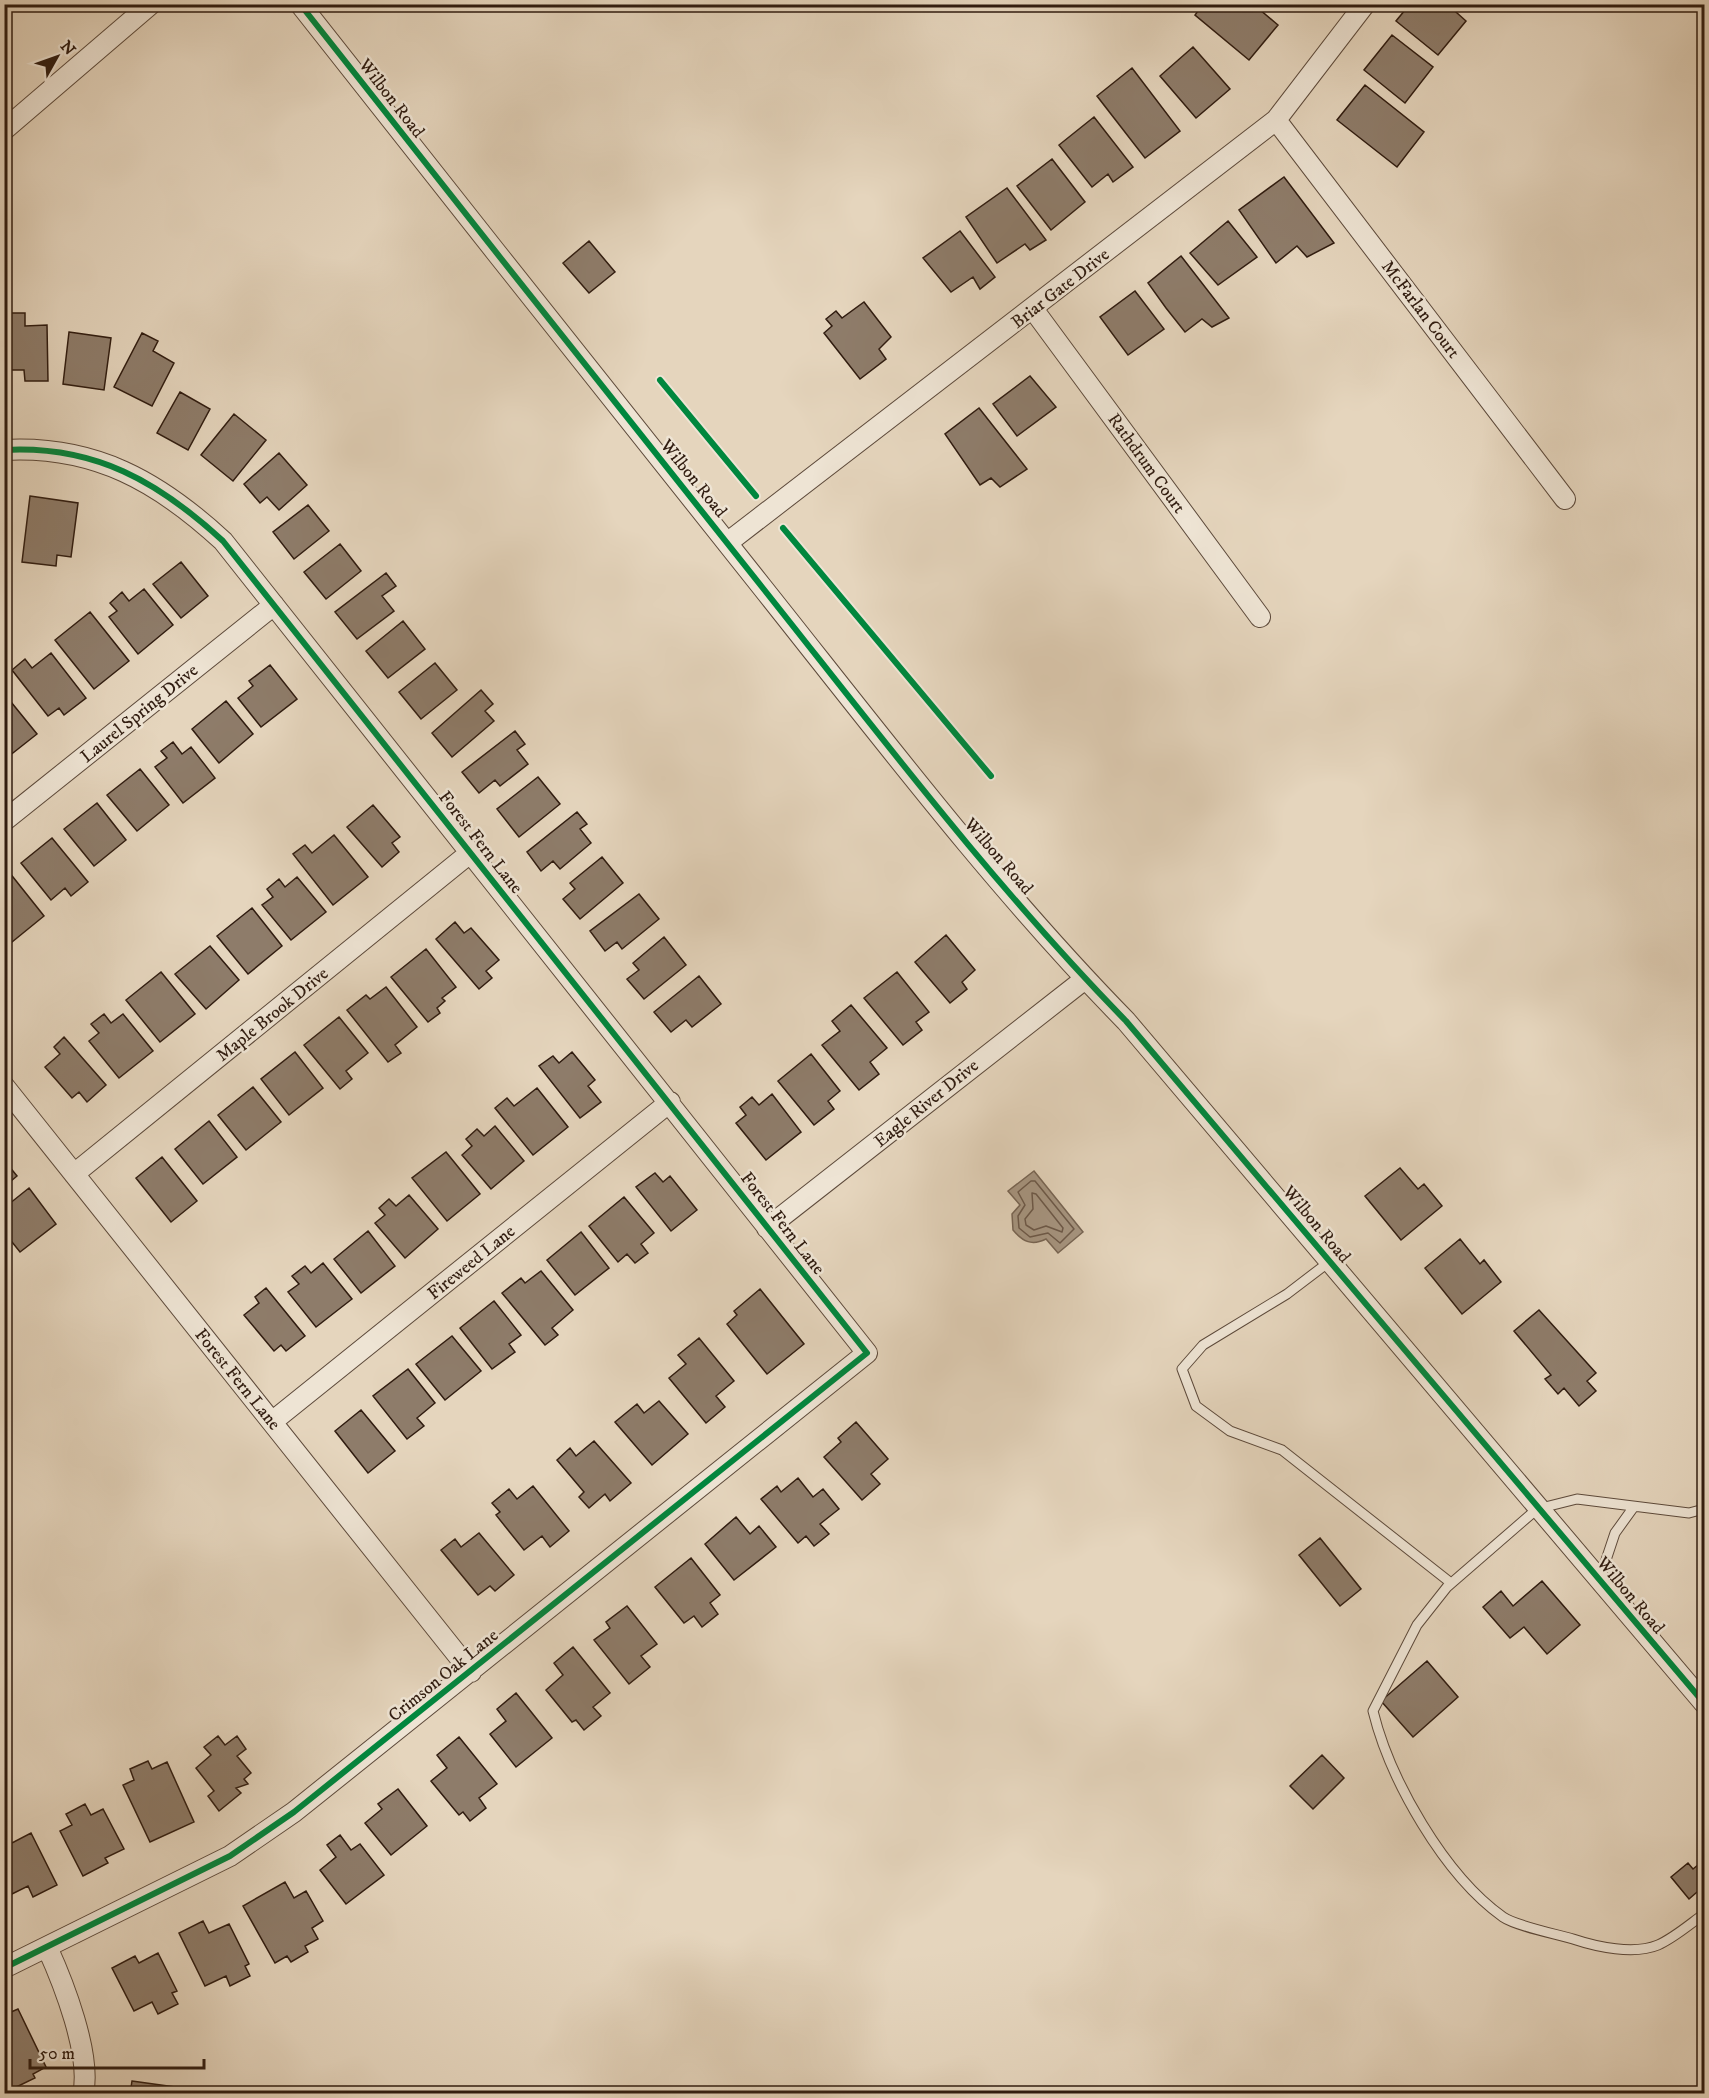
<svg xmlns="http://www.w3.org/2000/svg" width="1709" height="2098" font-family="'IM FELL DW Pica',serif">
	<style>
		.water { fill: #a79682; stroke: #776554; stroke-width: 1.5 }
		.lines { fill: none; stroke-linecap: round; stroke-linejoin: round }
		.shore { stroke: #6c5949; stroke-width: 1.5 }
		.building { fill: #8e7c6a; stroke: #301c10; stroke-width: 1.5 }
		.service-casing { stroke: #5d4a3b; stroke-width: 11 }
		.minor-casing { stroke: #5d4a3b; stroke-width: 22 }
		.service { stroke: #eee4d4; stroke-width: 9 }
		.minor { stroke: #eee4d4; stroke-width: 20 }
		.cycleway-casing { stroke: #eee4d4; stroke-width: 10 }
		.cycleway { stroke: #00873e; stroke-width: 6 }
		.labels { text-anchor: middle; stroke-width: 5; stroke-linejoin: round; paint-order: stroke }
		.street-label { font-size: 18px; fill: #301c10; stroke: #eee4d4 }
	</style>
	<rect width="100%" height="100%" fill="#e5d5bd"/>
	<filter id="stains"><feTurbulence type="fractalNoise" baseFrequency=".00333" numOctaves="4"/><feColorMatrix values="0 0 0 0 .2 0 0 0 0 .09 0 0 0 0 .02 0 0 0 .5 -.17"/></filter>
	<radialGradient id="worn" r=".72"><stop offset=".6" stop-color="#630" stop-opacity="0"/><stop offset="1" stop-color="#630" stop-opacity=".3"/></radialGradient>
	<path class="water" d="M1034,1171L1083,1232L1058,1253L1046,1239C1032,1246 1023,1242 1013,1230L1012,1214L1020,1205L1008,1191Z"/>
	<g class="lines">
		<path class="shore" d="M1031,1181H1035L1074,1229L1060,1243L1048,1233L1030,1237L1019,1228L1018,1216L1025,1205L1018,1192Z
			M1032,1193L1036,1194L1063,1228L1062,1232L1046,1226L1034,1230L1026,1225L1025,1219L1033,1209Z"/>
	</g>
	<path class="building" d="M1203,4H1253L1278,25L1249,60L1195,15Z
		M1410,4H1447L1466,21L1438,55L1396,21Z
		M1392,35L1433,67L1405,103L1364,70Z
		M1193,47L1230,89L1196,118L1160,76Z
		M1132,68L1180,131L1145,158L1097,96Z
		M1365,85L1424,132L1397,167L1337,120Z
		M1094,117L1133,167L1113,182L1108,174L1092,187L1059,145Z
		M1052,159L1085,202L1051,230L1017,186Z
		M1284,177L1334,243L1307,257L1297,246L1276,263L1239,210Z
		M1007,188L1046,240L1030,250L1025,244L997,263L966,217Z
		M1228,221L1257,257L1218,285L1190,253Z
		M960,231L995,277L980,289L973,277L951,292L923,258Z
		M589,241L615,272L589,293L563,263Z
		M1181,256L1229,318L1212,327L1202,319L1185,332L1166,308L1148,283Z
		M1135,291L1164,329L1128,355L1100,317Z
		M864,302L891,337L879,349L886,359L860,379L824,333L832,326L826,319L836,311L842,318Z
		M6,313H25V326L47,325L48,381H25L24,370H7Z
		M69,332L111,338L104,390L63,384Z
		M142,333L158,341L153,351L174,363L152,406L114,387Z
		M1030,376L1056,407L1017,436L993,404Z
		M180,392L210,409L188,450L157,433Z
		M979,408L1027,469L1000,487L991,478L980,485L945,434Z
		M234,414L266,440L233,481L201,455Z
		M279,453L307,485L279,510L267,497L260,503L244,484Z
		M30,496L78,503L71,557L57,555L56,566L22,562Z
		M308,505L329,531L294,559L273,532Z
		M340,544L361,571L326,599L304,572Z
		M181,562L208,596L181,618L153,584Z
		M386,573L396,586L382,596L394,611L357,639L335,612Z
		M144,589L173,625L138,654L109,617L117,611L110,603L122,592L129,601Z
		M90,612L129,661L94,689L55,640Z
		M403,621L425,649L388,678L366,651Z
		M51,653L86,698L64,715L59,708L48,716L12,670L25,659L32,668Z
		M435,663L457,690L421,719L399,692Z
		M270,665L297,699L261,727L238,698L253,686L249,681Z
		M481,690L493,704L485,711L494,721L452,757L432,733Z
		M7,697L37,734L4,760V699Z
		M226,701L253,734L219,763L192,729Z
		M515,731L525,744L517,750L528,764L500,786L495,780L479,793L462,772Z
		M173,742L182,754L191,747L215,778L183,803L155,767L167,758L161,751Z
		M140,769L169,805L137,831L107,795Z
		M538,777L560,804L519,837L497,809Z
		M97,803L126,840L94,866L64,829Z
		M373,805L400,837L392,843L399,852L382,867L347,827Z
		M577,812L587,824L580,829L591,843L560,869L553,861L541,871L527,852Z
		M334,835L368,877L333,905L293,854L305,845L312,853Z
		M52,838L88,882L71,896L65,888L51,900L21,863Z
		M602,857L623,883L580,919L563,899L575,889L570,883Z
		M9,872L44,916L12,942L4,933V876Z
		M297,877L326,912L291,940L262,905L273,897L267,889L279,879L285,887Z
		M639,894L659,919L622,949L617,942L605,951L590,931Z
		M252,908L282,946L248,974L217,936Z
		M455,922L464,933L471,928L499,960L486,971L492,978L479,989L436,939Z
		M946,935L975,970L962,982L967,989L950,1003L915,962Z
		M664,937L686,965L644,999L627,979L639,970L633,963Z
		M210,946L239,980L206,1009L175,974Z
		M426,949L456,987L442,998L445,1001L437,1008L440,1013L428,1022L391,977Z
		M161,972L195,1014L160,1042L126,1000Z
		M897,972L929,1012L916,1022L922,1030L903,1045L864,998Z
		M699,976L721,1004L692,1027L686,1020L671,1032L654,1012Z
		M386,987L417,1027L395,1045L401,1053L388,1062L347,1010L366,995L370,999Z
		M851,1005L887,1048L870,1062L879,1074L859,1090L822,1045L840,1031L832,1021Z
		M104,1014L111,1023L123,1014L153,1051L119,1078L89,1041L99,1033L91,1024Z
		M339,1017L368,1053L346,1071L352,1079L340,1089L304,1045Z
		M64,1037L106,1085L87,1102L79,1092L72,1098L45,1067L60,1054L54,1047Z
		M295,1052L323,1088L289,1115L261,1079Z
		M572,1052L595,1080L588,1086L601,1102L580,1118L539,1066L553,1056L559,1063Z
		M811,1054L840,1091L828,1101L834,1109L814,1125L778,1081Z
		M253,1087L281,1122L246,1150L218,1115Z
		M537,1088L568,1127L533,1155L495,1108L507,1098L514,1106Z
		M772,1094L801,1132L766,1160L736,1123L746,1115L740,1107L752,1097L759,1105Z
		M209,1121L237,1157L203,1184L175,1149Z
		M495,1126L524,1161L491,1189L462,1155L472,1146L466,1139L477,1129L484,1136Z
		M446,1152L480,1194L447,1221L412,1178Z
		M162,1157L197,1201L171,1222L136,1178Z
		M4,1160L17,1176L4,1187Z
		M1400,1168L1418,1189L1424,1184L1442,1206L1401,1240L1365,1196Z
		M655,1173L663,1182L670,1176L697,1210L671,1231L636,1187Z
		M29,1188L56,1224L20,1252L4,1232V1208Z
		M409,1195L438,1229L405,1258L375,1223L385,1215L379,1208L389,1199L396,1206Z
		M624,1197L654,1233L641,1244L648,1253L635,1263L627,1254L618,1262L589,1226Z
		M368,1231L395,1266L361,1293L334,1259Z
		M581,1232L609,1268L575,1295L547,1260Z
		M1460,1239L1480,1264L1484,1260L1501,1282L1462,1314L1425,1268Z
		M323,1263L352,1299L316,1327L288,1292L299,1284L292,1276L305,1266L311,1273Z
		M541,1271L573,1310L552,1328L558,1335L545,1345L502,1293L521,1278L525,1283Z
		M266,1288L305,1336L286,1351L281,1345L274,1351L244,1315L259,1303L255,1297Z
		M760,1289L804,1344L767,1374L727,1324L737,1315L734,1311Z
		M494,1301L521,1335L509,1344L515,1352L492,1369L460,1328Z
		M1539,1310L1596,1373L1587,1381L1596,1391L1579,1406L1564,1388L1558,1394L1545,1379L1551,1375L1514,1331Z
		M452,1336L481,1371L445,1400L416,1364Z
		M699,1338L734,1381L716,1396L725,1407L706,1423L669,1378L686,1364L678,1355Z
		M408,1369L435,1403L417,1418L424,1426L407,1439L373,1396Z
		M659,1401L688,1434L652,1465L615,1422L637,1404L644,1413Z
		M361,1410L395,1451L368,1473L335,1431Z
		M856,1422L888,1459L871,1474L880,1484L862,1500L824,1457L841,1442L838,1438Z
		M594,1441L631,1483L610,1501L605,1494L589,1508L579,1497L584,1492L557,1460L570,1448L576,1456Z
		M798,1478L813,1497L823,1489L839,1509L820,1524L829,1534L814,1546L806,1536L798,1543L761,1499L777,1486L781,1492Z
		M533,1486L569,1531L550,1547L542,1536L524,1550L496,1515L500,1512L492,1503L509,1489L517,1499Z
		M736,1517L750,1534L759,1526L776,1547L734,1580L705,1544Z
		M479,1533L514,1575L495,1591L490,1586L478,1595L441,1550L455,1539L461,1547Z
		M1320,1538L1361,1589L1340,1606L1299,1555Z
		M691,1558L720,1595L710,1603L718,1614L702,1627L694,1616L684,1623L655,1587Z
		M1542,1581L1580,1625L1547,1654L1524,1627L1510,1638L1483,1607L1501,1591L1513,1606Z
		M627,1606L657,1644L641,1656L650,1667L629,1684L594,1640L610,1628L606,1622Z
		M573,1647L610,1693L593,1707L601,1716L584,1730L576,1720L572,1722L546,1690L563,1675L554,1663Z
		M1427,1661L1458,1697L1413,1737L1381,1701Z
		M516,1693L552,1738L516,1767L490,1734L506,1721L497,1709Z
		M218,1736L225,1745L237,1736L246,1749L237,1756L251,1773L244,1779L248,1784L236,1788L241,1793L219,1811L208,1796L214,1791L196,1768L211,1755L204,1747Z
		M459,1737L497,1784L479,1798L486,1808L470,1821L463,1812L459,1815L431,1781L447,1768L437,1755Z
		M1322,1755L1344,1778L1313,1809L1290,1786Z
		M148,1761L152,1769L167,1762L194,1822L150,1842L123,1785L134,1780L130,1769Z
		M398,1789L427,1826L391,1855L365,1823L382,1809L378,1804Z
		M85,1804L91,1815L103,1809L124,1849L105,1858L108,1863L83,1876L60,1831L72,1825L66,1814Z
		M6,1831L12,1843L31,1833L57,1885L33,1897L28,1886L8,1896L4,1889Z
		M340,1835L351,1850L360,1844L384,1875L346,1904L320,1870L336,1857L327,1845Z
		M1704,1860V1886L1689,1899L1671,1877L1688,1863L1693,1869Z
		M285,1882L294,1898L306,1891L323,1921L312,1928L318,1939L305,1946L308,1952L291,1962L287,1956L275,1963L243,1906Z
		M203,1921L209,1933L229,1924L249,1964L245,1966L250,1976L230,1986L226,1976L205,1986L179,1933Z
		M158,1953L177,1991L172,1993L178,2004L158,2014L152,2002L134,2011L112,1968L135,1956L139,1963Z
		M18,2009L46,2067L33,2074L35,2078L6,2092L4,2015Z
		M132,2081L196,2090L195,2094H130Z"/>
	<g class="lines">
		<g class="service-casing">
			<path id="service" d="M1329,1262L1287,1294L1203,1345L1182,1369L1196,1406L1230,1431L1282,1450L1451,1583
				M1704,1509L1689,1513L1577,1499L1537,1509L1447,1587L1417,1625L1373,1711C1390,1780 1444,1875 1503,1917C1516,1926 1556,1934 1573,1939C1597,1947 1634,1955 1658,1945C1674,1938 1690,1924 1704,1914
				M1600,1578L1615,1533L1633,1508"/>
		</g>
		<g class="minor-casing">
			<path id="minor" d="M300,4C453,199 608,393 762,587C879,734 994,886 1126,1021L1704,1703
				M1276,120L1565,499
				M4,130L151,4
				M1033,309L1260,617
				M4,450C95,445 159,482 223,541L867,1353L294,1812L230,1856L4,1968
				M727,543L1276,120L1365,4
				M4,821L274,605
				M4,1086L471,1672
				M74,1174L470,853
				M767,1228L1085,979
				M273,1421L670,1102
				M47,1947C63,1982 92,2055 83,2094"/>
		</g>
		<use href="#service" class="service"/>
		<use href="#minor" class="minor"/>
		<g class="cycleway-casing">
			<path id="cycleway" d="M300,4C453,199 608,393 762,587C879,734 994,886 1126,1021L1704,1703
				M660,380L756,496
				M4,450C95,445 159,482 223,541L867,1353L294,1812L230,1856L4,1968
				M783,528L991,776"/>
		</g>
		<use href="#cycleway" class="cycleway"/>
	</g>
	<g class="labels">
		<g class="street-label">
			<text transform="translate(392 98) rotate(52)" y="6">Wilbon Road</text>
			<text transform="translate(1060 288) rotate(-38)" y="6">Briar Gate Drive</text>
			<text transform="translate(1421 309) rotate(53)" y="6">McFarlan Court</text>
			<text transform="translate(1147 463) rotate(54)" y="6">Rathdrum Court</text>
			<text transform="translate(694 478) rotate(51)" y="6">Wilbon Road</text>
			<text transform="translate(139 713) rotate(-39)" y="6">Laurel Spring Drive</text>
			<text transform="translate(481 842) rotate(52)" y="6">Forest Fern Lane</text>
			<text transform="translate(999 856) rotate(49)" y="6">Wilbon Road</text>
			<text transform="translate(272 1014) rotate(-39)" y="6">Maple Brook Drive</text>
			<text transform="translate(926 1103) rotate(-39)" y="6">Eagle River Drive</text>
			<text transform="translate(783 1223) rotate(52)" y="6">Forest Fern Lane</text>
			<text transform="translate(1317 1224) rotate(50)" y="6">Wilbon Road</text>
			<text transform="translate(471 1262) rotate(-39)" y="6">Fireweed Lane</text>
			<text transform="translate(238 1379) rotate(51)" y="6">Forest Fern Lane</text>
			<text transform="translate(1631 1595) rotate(50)" y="6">Wilbon Road</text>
			<text transform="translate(443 1675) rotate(-39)" y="6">Crimson Oak Lane</text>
		</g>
	</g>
	<rect width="1709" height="2098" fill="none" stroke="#e5d5bd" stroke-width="24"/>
	<rect x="6" y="6" width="1697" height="2086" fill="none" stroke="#301c10" stroke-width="3"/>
	<rect x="12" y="12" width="1685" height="2074" fill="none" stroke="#301c10" stroke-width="1.5"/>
	<g transform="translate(57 57) rotate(50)" stroke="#eee4d4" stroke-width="4.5" paint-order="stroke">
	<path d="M0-4.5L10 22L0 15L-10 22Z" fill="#301c10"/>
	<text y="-9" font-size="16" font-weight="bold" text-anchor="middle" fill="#301c10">N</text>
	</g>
	<path d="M30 2059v9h174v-9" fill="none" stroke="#301c10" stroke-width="3"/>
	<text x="39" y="2059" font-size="18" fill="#301c10" stroke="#eee4d4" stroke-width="4.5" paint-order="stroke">50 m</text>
	<rect width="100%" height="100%" filter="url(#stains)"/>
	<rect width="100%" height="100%" fill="url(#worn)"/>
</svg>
